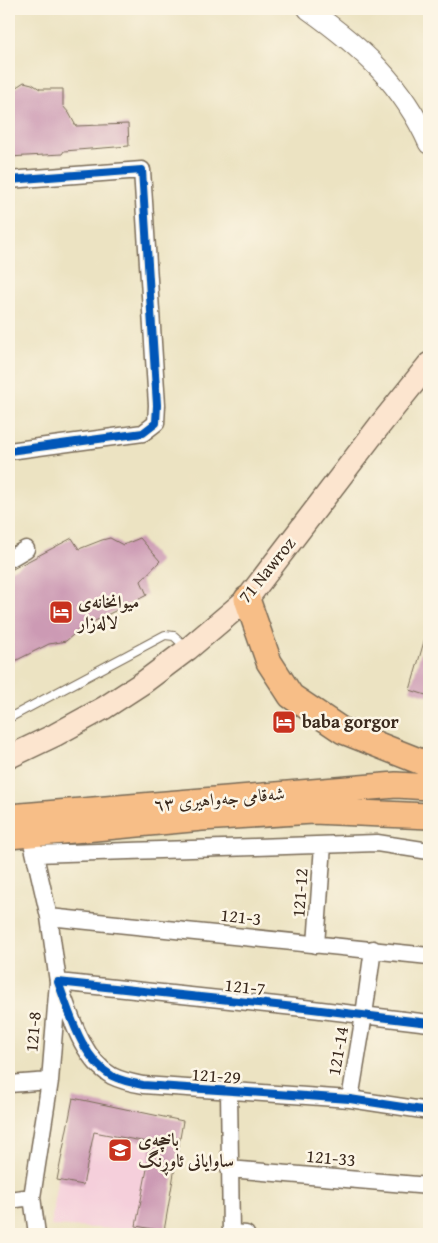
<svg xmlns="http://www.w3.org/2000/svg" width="438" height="1243" font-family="'Gentium Book Plus',Amiri,serif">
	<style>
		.built { fill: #f5cfdb }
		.building { fill: #cc9ab4 }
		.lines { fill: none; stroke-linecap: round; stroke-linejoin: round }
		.service-casing { stroke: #796b57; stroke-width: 10 }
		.minor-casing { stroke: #796b57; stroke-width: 19 }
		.tertiary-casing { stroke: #796b57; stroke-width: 22 }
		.secondary-casing { stroke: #796b57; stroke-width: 25 }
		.primary-casing { stroke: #796b57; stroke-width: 28 }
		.service { stroke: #fff; stroke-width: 8 }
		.minor { stroke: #fff; stroke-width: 16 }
		.tertiary { stroke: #fff; stroke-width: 20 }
		.secondary { stroke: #fce5cf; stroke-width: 22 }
		.primary { stroke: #f7be87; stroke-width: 25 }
		.cycleway-casing { stroke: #fcf5e5; stroke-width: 11 }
		.cycleway { stroke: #0057b8; stroke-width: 8 }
		.labels { text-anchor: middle; stroke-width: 5; stroke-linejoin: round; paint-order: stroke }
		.street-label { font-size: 18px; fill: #3b2a1e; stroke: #fcf5e5 }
		.poi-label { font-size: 18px; font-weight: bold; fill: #3b2a1e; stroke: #fcf5e5; text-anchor: start }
	</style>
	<rect width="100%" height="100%" fill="#fcf5e5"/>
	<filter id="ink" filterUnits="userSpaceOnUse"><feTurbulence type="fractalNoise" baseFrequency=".02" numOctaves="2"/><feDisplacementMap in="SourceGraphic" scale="10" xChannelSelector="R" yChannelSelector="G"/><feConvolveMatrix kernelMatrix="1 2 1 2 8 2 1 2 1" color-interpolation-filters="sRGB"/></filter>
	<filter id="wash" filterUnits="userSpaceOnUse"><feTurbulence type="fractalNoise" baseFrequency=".0096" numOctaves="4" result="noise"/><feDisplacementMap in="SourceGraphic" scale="20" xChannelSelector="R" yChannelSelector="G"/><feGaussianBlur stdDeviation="1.12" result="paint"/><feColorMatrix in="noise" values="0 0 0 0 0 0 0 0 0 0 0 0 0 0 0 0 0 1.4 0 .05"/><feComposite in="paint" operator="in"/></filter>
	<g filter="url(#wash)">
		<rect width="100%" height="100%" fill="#ece3c2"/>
		<path class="built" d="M73,1098L183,1121L164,1231L51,1226L57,1180Z"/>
		<g id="blocks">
			<path class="building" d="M24,82L32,84L40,89H63V106L69,113L76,126L128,124L129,146L64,151L62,154L9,157V92Z
				M72,538L79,549L102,540L110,538L123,545L140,538L160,561L141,581L147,595L81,628L66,641L49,644L9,664V571Z
				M425,638L429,639V696L410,690Z
				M73,1098L183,1121L164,1231L136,1226L152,1143L94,1132L83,1185L57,1180Z"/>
		</g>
	</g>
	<g filter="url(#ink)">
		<use href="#blocks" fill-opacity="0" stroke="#796b57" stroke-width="1"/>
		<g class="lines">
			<g class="service-casing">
				<path id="service" d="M9,718L165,635L174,636L187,648"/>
			</g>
			<g class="minor-casing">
				<path id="minor" d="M9,180L142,170L157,405L156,423L143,433L9,451
					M9,559L26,549
					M30,834L49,917L58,982L50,1081L32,1197L37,1234
					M35,854L377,843L429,851
					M49,917L429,956
					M316,945L323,845
					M429,1023L304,1008L58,982C70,1013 81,1058 112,1076C122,1081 132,1083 143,1085L350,1099L429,1111
					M9,1084L50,1081
					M229,1092L231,1234
					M350,1099L364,1015L373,949
					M229,1169L429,1186
					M9,1200L32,1197
					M231,1233L246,1234"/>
			</g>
			<g class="tertiary-casing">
				<path id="tertiary" d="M308,9C361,47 402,83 429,144"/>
			</g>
			<g class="secondary-casing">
				<path id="secondary" d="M9,757L55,735L104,708L144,682L188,649L247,599L380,425L429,364"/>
			</g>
			<g class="primary-casing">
				<path id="primary" d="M247,599L269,662L291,696L343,731L429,765
					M9,817L396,785L429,787
					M9,836L202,818L313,811L429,816"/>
			</g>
			<use href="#service" class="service"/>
			<use href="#minor" class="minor"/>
			<use href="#tertiary" class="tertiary"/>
			<use href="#secondary" class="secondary"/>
			<use href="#primary" class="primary"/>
			<g class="cycleway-casing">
				<path id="cycleway" d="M9,180L142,170L157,405L156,423L143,433L9,451
					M429,1023L304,1008L58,982C70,1013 81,1058 112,1076C122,1081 132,1083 143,1085L350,1099L429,1111"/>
			</g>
			<use href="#cycleway" class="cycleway"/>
		</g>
	</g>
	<defs>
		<g id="hotel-square" transform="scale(1.25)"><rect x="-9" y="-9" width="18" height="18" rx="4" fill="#c8321e" stroke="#fcf5e5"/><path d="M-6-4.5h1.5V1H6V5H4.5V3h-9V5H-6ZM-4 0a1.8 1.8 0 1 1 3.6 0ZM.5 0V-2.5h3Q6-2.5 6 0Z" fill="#fff"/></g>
		<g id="school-square" transform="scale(1.25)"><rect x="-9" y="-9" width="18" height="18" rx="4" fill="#c8321e" stroke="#fcf5e5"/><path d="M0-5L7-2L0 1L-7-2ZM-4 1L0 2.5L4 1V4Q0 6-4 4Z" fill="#fff"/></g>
	</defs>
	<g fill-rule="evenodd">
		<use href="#hotel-square" x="61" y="612"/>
		<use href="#hotel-square" x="284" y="722"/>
		<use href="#school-square" x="120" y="1150"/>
	</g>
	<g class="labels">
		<g class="street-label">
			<text transform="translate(267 570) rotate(-51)" y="6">71 Nawroz</text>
			<text transform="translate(219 799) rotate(-5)" y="6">شەقامی جەواهیری ٦٣</text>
			<text transform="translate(300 893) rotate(-86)" y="6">121-12</text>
			<text transform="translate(241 917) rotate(6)" y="6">121-3</text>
			<text transform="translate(245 987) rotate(6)" y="6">121-7</text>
			<text transform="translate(33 1032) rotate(-85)" y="6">121-8</text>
			<text transform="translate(338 1051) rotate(-80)" y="6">121-14</text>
			<text transform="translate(216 1076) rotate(4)" y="6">121-29</text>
			<text transform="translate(331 1158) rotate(5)" y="6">121-33</text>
		</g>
		<g class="poi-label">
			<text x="78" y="608">میوانخانەی<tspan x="78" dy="21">لالەزار</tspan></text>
			<text x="302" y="728">baba gorgor</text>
			<text x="138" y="1146">باخچەی<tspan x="138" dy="21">ساوایانی ئاوڕنگ</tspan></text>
		</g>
	</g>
	<rect width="438" height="1243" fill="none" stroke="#fcf5e5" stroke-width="30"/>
</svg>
